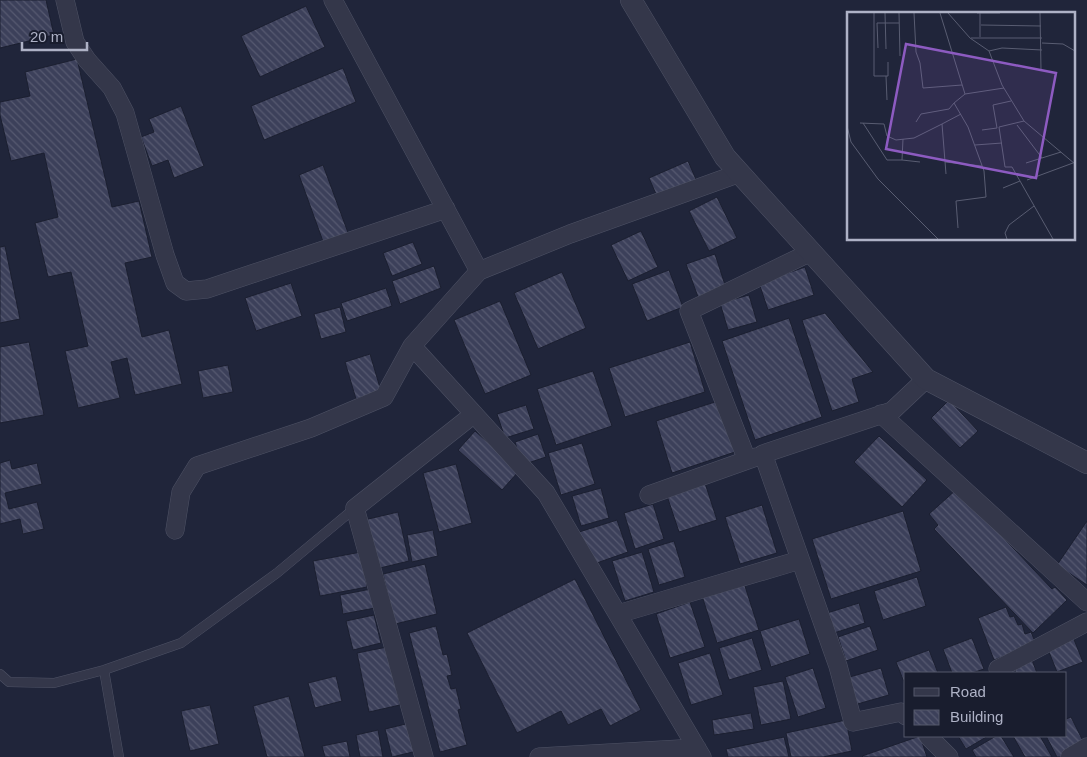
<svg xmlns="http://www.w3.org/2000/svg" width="1087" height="757" font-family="Helvetica,sans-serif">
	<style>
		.building { fill: url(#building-back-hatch); stroke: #1b1f30 }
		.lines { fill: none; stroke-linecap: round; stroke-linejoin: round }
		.service-casing { stroke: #4e5265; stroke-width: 10 }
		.minor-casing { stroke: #4e5265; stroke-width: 19 }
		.tertiary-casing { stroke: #4e5265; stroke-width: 22 }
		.service { stroke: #34374a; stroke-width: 9 }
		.minor { stroke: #34374a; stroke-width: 18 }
		.tertiary { stroke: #34374a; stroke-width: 21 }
		.inset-road { fill: none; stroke: #595d72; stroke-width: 1 }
		.view { fill: #8d5bc1; fill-opacity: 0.15; stroke: #8d5bc1; stroke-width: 2.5 }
		.inset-edge { fill: none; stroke: #aeb2c6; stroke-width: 2.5 }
	</style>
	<defs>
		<pattern id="building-back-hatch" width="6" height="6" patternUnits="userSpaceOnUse" patternTransform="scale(1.25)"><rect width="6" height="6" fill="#3c405a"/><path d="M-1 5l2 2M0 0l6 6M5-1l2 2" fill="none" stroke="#565970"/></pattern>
	</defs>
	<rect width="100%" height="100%" fill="#20253a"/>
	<path class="building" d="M0,0H46L54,35L0,48Z
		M306,6L325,47L260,77L241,36Z
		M77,59L112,207L139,201L152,257L125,263L142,337L169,330L182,384L135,395L127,358L111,362L120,398L78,408L65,351L88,346L71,272L48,277L35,223L58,217L44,153L11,161L0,115V102L30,96L25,72Z
		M343,68L356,102L264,140L251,106Z
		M181,106L204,166L174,178L168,160L152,166L141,137L154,132L149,119Z
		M688,161L698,184L659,201L649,178Z
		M323,165L350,238L325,247L299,175Z
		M717,197L737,238L709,251L689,211Z
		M641,231L658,267L628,281L611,245Z
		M413,242L422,264L392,276L383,253Z
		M5,246L20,319L0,323V247Z
		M715,254L726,288L698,297L686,264Z
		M434,266L441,288L400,304L392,281Z
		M805,267L814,295L768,310L759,283Z
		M669,270L683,307L647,321L632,284Z
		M562,272L586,328L538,349L514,293Z
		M291,283L302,316L256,331L245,298Z
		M386,288L392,306L347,321L341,303Z
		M749,295L757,322L728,330L720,303Z
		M500,301L531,375L485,394L454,320Z
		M340,307L346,332L321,339L314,314Z
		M825,313L873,372L852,379L859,402L832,411L802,320Z
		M789,318L822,417L755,440L722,341Z
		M29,342L44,415L0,423V347Z
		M690,342L705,392L625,417L609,368Z
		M370,354L381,391L356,399L345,362Z
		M228,365L233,392L203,398L198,371Z
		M593,371L612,426L556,445L537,389Z
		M949,400L978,431L960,448L931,418Z
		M718,401L735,452L672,473L656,421Z
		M526,405L534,429L505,438L497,414Z
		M475,431L519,471L502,490L458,450Z
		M538,434L546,457L522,465L515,442Z
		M879,436L927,480L902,507L854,462Z
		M582,443L595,484L561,495L548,453Z
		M10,460L12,469L37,463L42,484L5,493L9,509L37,502L44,529L23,534L20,519L0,524V463Z
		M456,464L472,523L439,532L423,473Z
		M705,483L717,520L679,532L667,496Z
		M601,488L609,518L581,526L572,496Z
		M957,489L1052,589L1055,587L1067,600L1033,633L934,529L938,525L929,514Z
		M653,504L664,539L635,549L624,513Z
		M762,505L777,553L740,564L725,517Z
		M903,511L921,571L831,599L812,539Z
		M398,512L409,561L376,569L364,520Z
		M617,520L628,552L591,565L579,532Z
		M1087,521V585L1057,565Z
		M433,530L438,556L412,562L407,535Z
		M674,541L685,577L659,585L648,549Z
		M361,552L367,587L320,596L313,561Z
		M642,552L654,592L625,601L612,561Z
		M425,564L437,614L395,624L383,574Z
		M917,577L926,606L883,620L874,591Z
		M575,579L641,710L610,726L601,709L568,725L561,711L517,733L467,633Z
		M744,583L759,630L717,643L702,596Z
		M371,589L375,608L343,614L340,595Z
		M690,602L705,647L670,658L656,614Z
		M859,603L865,623L834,633L827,613Z
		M1006,607L1010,617L1014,616L1018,625L1022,624L1025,634L1031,632L1036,644L994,660L978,618Z
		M374,615L381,643L353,650L346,621Z
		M799,619L810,654L771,667L760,631Z
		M436,626L443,655L447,654L452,675L447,676L451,689L456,688L461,709L458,710L467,745L440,752L409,633Z
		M870,626L878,650L846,661L838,637Z
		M1073,637L1083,662L1057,672L1047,647Z
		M752,638L762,670L729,680L719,648Z
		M972,638L984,669L972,673H952L943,649Z
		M387,647L400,705L369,712L357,653Z
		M929,650L938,673H906V687L896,662Z
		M710,653L723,695L691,705L678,663Z
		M1032,660L1037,673H1016L1014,667Z
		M813,668L826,708L798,717L785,677Z
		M881,668L889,695L854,705L846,678Z
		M336,676L342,701L315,708L308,683Z
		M783,681L791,719L761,725L753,687Z
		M289,696L305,757H267L253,706Z
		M210,705L219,744L190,751L181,711Z
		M751,713L754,729L714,735L712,720Z
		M1071,717L1085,745L1062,757H1057L1046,736H1066V719Z
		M846,720L852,751L823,757H791L786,733Z
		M410,723L417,751L392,757L385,729Z
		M378,730L383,757H360L356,735Z
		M920,736L927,757H863L862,756Z
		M958,736H988L966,749Z
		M996,736H1001L1014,757H976L972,750Z
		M1013,736H1040L1052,757H1025Z
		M784,737L789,757H728L726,749Z
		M347,741L350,757H325L322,746Z"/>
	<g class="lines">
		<g class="service-casing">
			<path id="service" d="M104,670L119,757
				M0,674L9,682L54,683L104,670L181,643L277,573L355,508"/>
		</g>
		<g class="minor-casing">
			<path id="minor" d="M65,0L75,42L87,60L112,88L125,113L165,255L175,283L186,291L207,289L446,209
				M333,0L479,271L412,346L546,493L702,757
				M479,271L570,234L740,173
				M881,414L1087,602
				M747,460L689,311L811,252
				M649,495L756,457
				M175,530L181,492L197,466L311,428L384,397L412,346
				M618,614L800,560
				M998,669L1087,622
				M906,716L901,712L853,722L838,666L763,454L892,411L926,379
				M928,736L949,757
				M424,757L355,508L474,414
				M539,757L697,748
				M1070,757L1087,747"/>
		</g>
		<g class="tertiary-casing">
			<path id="tertiary" d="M631,0L725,157L926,379L1087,463"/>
		</g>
		<use href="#service" class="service"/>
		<use href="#minor" class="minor"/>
		<use href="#tertiary" class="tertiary"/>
	</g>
	<g transform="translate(847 12)">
		<rect width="228" height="228" fill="#20253a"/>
		<path class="inset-road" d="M27,1V64H41V50M38,1L39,37M52,1L53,44M67,1L69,40L73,51L76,76L115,73M93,1L118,82L107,91L121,115L137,159L139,185L109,189L111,216M101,1L123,26L142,39L155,73L177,109L228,152M130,1H153M133,1V25M193,1L194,58M134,13L194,14M124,26H195M195,31L216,32L228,39M31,36L30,11H52M142,39L155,36L195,38M39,64L40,88M118,82L157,76M69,110L74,102L102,97L107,91M13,111L37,112L40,124L49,128L67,126L95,112M16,111L40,148H55L56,127M170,113L195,146M0,114L4,130L31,167L91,227M150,116L146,93L164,89M135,118L150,116M128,133L155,131M55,148L73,150M98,150L135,154M179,151L214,140M99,162L95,112L114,102M180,168L226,151M173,169L165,155H158L152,115L177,109M156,176L173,169L206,227M160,227L158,221L162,213L187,194"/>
		<path class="view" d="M59,32L209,61L189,166L39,137Z"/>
		<rect width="228" height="228" class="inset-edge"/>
	</g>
	<rect x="904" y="672" width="162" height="65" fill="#191d2e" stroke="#55596b"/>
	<rect x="914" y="688" width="25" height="8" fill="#34374a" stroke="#55596b"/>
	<text x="950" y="697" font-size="15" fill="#aeb2c6">Road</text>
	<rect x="914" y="710" width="25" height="15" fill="url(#building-back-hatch)" stroke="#55596b"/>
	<text x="950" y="722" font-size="15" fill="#aeb2c6">Building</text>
	<path d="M22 42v8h65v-8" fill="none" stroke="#aeb2c6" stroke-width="2.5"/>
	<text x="30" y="42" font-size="15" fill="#aeb2c6" stroke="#191d2e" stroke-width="4" paint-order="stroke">20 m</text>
</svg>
